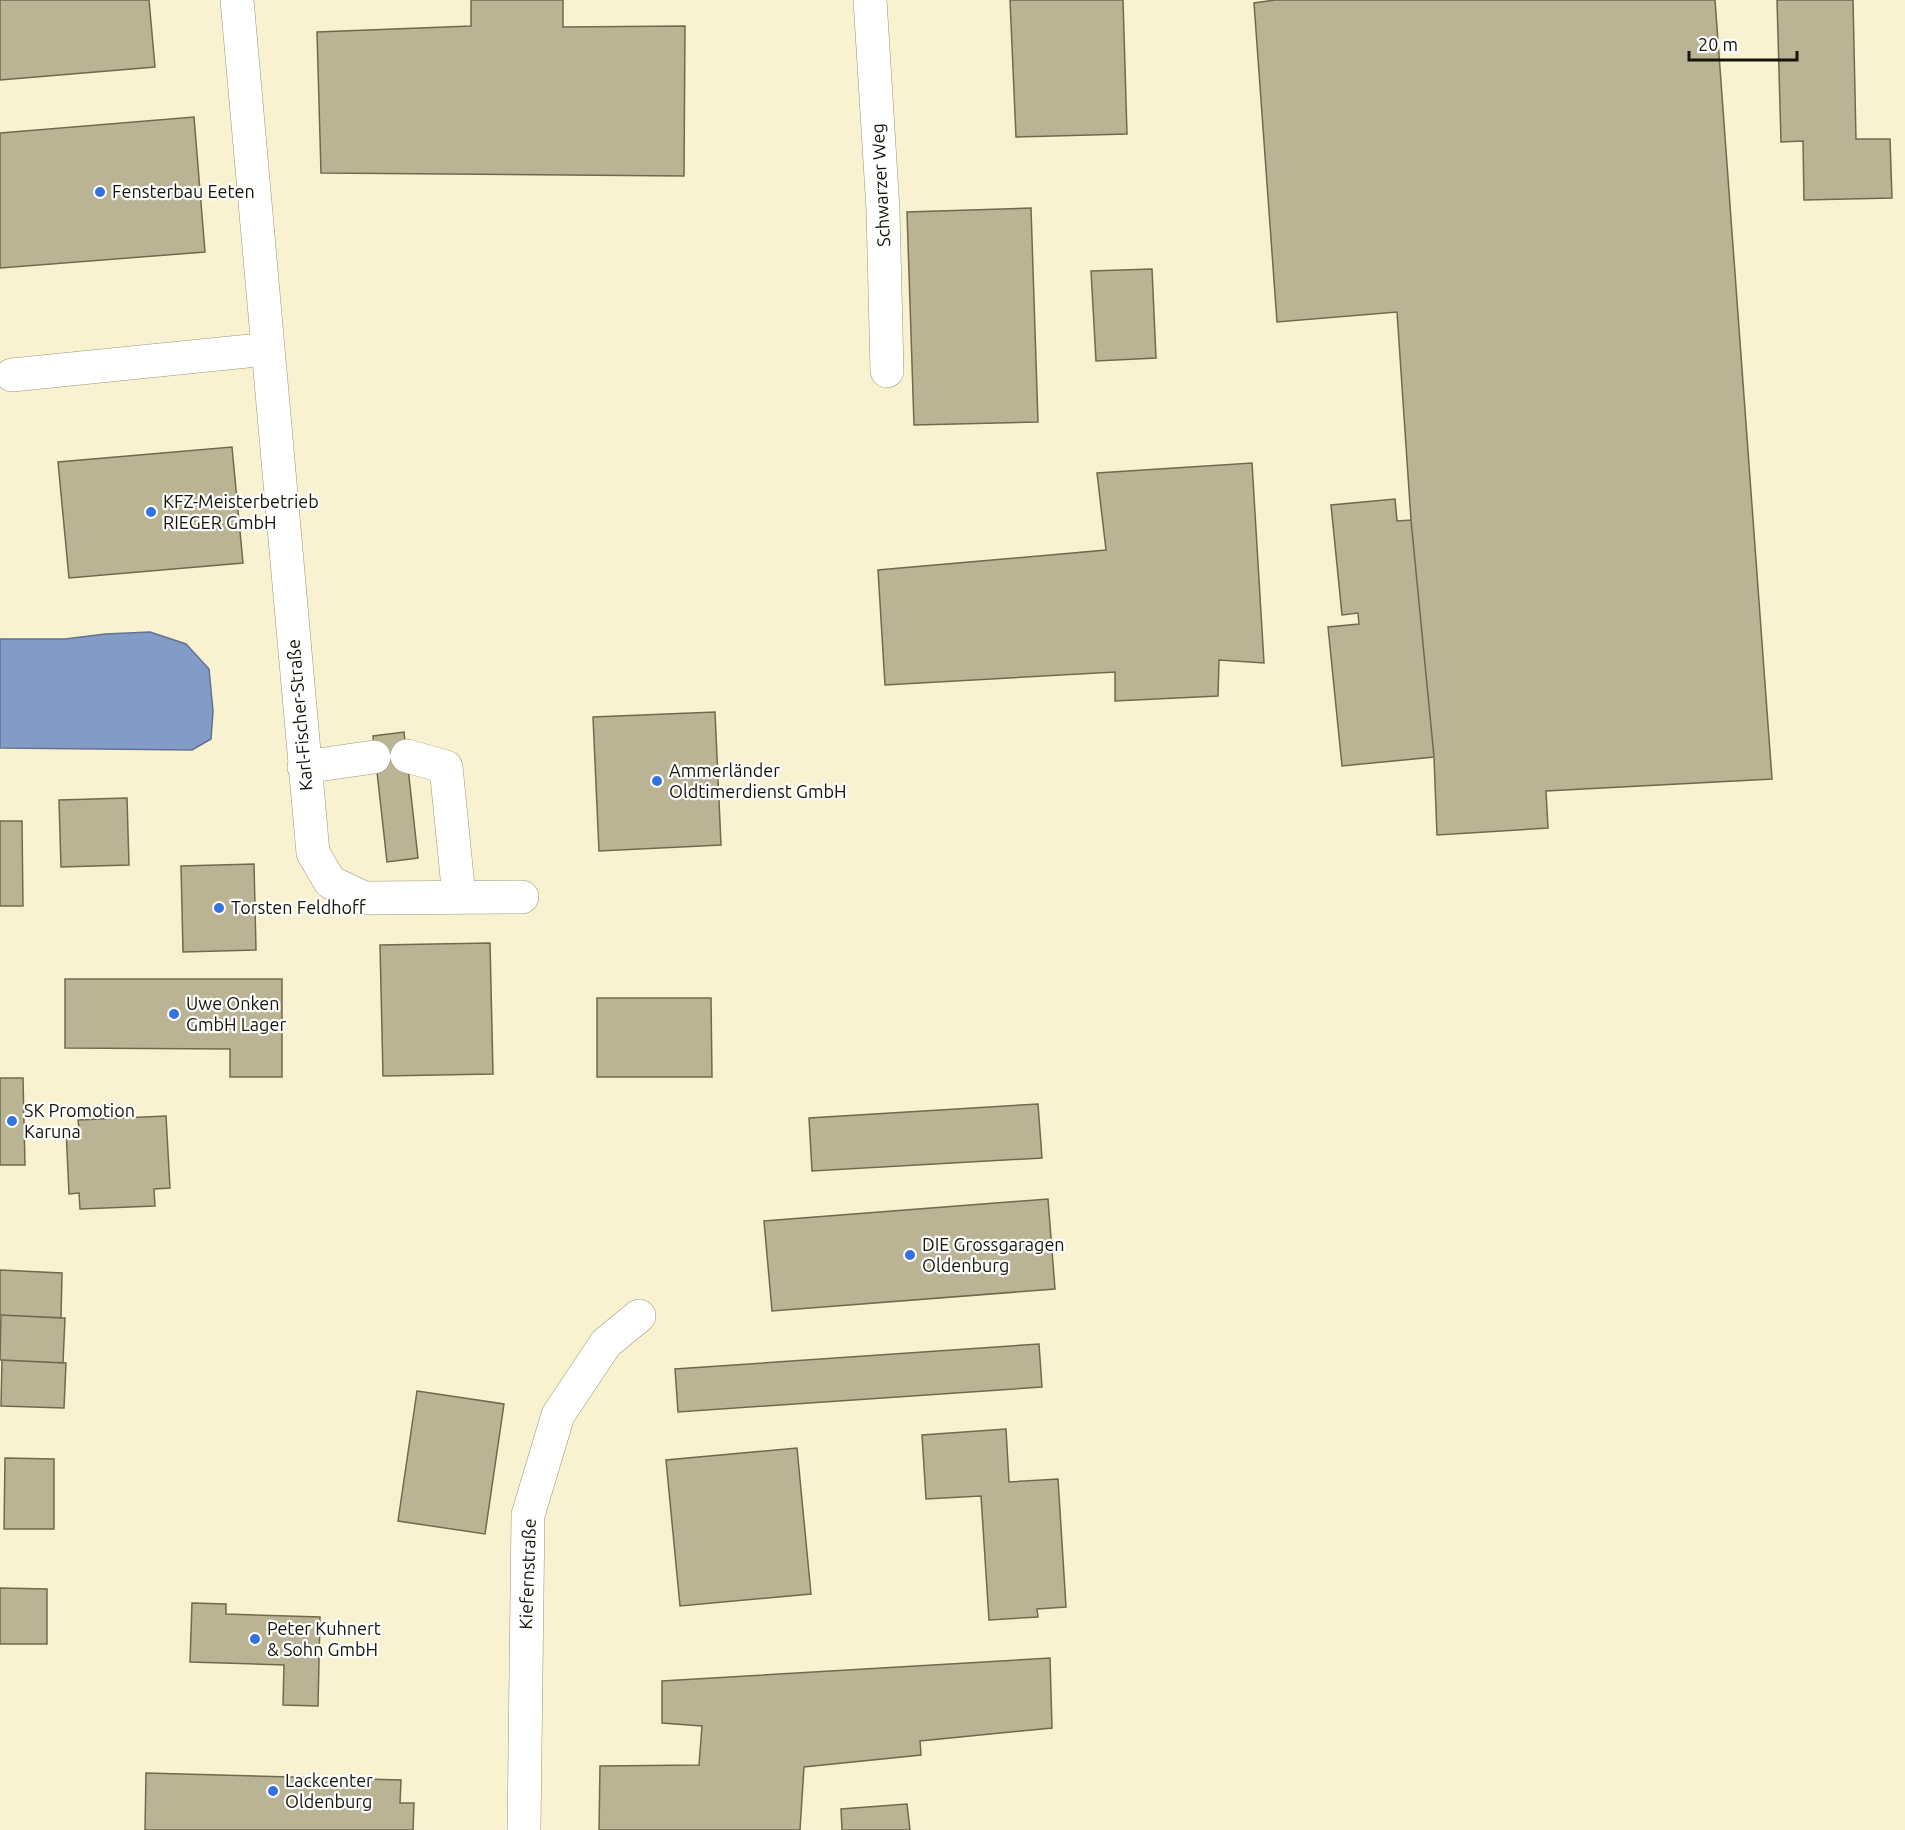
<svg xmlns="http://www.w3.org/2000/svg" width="1905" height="1830" font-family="Ubuntu,sans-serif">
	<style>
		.water { fill: #839cc7; stroke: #62738e; stroke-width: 1.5 }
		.building { fill: #bbb494; stroke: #70694c; stroke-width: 1.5 }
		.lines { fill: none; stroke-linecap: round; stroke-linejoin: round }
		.minor-casing { stroke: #9b9575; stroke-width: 34 }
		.minor { stroke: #fff; stroke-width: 33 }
		.poi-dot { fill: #3372df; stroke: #fff; stroke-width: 2 }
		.labels { text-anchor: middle; stroke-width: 4.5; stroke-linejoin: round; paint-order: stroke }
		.street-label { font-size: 18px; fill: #161408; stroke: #fff }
		.poi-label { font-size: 18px; fill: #161408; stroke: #fff; text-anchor: start }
	</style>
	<rect width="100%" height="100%" fill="#f9f2d1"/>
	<path class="water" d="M150,632L186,644L209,669L213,711L211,739L192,750L0,748V639H65L105,634Z"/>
	<path class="building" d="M0,0H149L155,67L0,80Z
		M471,0H563V27L685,26L684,176L321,173L317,32L471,26Z
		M1010,0H1123L1127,134L1016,137Z
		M1275,0H1715L1772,779L1546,791L1548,828L1437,835L1434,757L1411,520L1397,312L1277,322L1254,3Z
		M1777,0H1853L1856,139H1890L1892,198L1804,200L1803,141L1781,142Z
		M194,117L205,252L0,268V133Z
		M1031,208L1038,422L914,425L907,212Z
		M1152,269L1156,358L1096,361L1091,271Z
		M232,447L243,563L69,578L58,462Z
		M1252,463L1264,663L1219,660L1218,696L1115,701V672L885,685L878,570L1106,550L1097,473Z
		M1395,499L1397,521L1411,520L1434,757L1342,766L1328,627L1359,624L1358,613L1342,615L1331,505Z
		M715,712L721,845L599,851L593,717Z
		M404,732L418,858L387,862L373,736Z
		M127,798L129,865L61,867L59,800Z
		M0,821H22L23,906H0Z
		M254,864L256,950L183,952L181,866Z
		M490,943L493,1074L383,1076L380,945Z
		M65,979H282V1077H230V1049L65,1048Z
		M597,998H711L712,1077H597Z
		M0,1078H23L25,1165H0Z
		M1038,1104L1042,1158L812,1171L809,1118Z
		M166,1116L170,1188L154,1189L155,1206L80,1209L79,1193L69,1194L66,1129L79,1128L78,1120Z
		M1048,1199L1055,1289L772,1311L764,1221Z
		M0,1270L62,1273L61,1318L0,1315Z
		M1,1315L65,1318L63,1363L0,1360Z
		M1039,1344L1042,1387L678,1412L675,1369Z
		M2,1360L66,1363L64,1408L1,1406Z
		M417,1391L504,1404L485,1534L398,1521Z
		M1006,1429L1009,1482L1058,1479L1066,1607L1037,1609L1038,1617L989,1620L981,1496L926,1499L922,1435Z
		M797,1448L811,1594L680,1606L666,1460Z
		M5,1458L54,1459V1529H4Z
		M0,1588L47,1589V1644H0Z
		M192,1603L226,1604V1614L320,1617L318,1706L283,1705L284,1665L190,1662Z
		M1050,1658L1052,1728L920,1741L921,1755L804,1767L800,1830H599L600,1766L699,1765L702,1726L662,1723V1681Z
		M146,1773L401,1780L400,1803H414L413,1830H145Z
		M907,1804L910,1830H842L841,1809Z"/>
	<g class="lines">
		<g class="minor-casing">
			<path id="minor" d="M237,0L313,853L330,882L364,898L522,897
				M870,0L883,210L887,371
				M12,375L268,349
				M407,756L446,767L459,897
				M304,767L374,757
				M524,1830L528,1515L558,1415L606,1343L639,1316"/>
		</g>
		<use href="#minor" class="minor"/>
	</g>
	<g class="poi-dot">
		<circle cx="100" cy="192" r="6"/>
		<circle cx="151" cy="512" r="6"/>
		<circle cx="657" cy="781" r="6"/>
		<circle cx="219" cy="908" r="6"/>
		<circle cx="174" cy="1014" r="6"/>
		<circle cx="12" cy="1121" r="6"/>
		<circle cx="910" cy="1255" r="6"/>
		<circle cx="255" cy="1639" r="6"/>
		<circle cx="273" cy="1791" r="6"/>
	</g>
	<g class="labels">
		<g class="street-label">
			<text transform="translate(881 185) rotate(-93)" y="6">Schwarzer Weg</text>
			<text transform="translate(300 715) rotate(-95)" y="6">Karl-Fischer-Straße</text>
			<text transform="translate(528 1574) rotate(-88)" y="6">Kiefernstraße</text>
		</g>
		<g class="poi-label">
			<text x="112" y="198">Fensterbau Eeten</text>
			<text x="163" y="508">KFZ-Meisterbetrieb<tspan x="163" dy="21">RIEGER GmbH</tspan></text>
			<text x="669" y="777">Ammerländer<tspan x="669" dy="21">Oldtimerdienst GmbH</tspan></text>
			<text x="231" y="914">Torsten Feldhoff</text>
			<text x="186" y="1010">Uwe Onken<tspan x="186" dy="21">GmbH Lager</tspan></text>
			<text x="24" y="1117">SK Promotion<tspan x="24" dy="21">Karuna</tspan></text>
			<text x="922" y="1251">DIE Grossgaragen<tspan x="922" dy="21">Oldenburg</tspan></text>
			<text x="267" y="1635">Peter Kuhnert<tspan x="267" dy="21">&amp; Sohn GmbH</tspan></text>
			<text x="285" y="1787">Lackcenter<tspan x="285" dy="21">Oldenburg</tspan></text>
		</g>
	</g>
	<path d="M1689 51v9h108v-9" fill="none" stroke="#161408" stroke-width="3"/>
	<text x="1698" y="51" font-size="18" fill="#161408" stroke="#ffffff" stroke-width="4.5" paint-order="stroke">20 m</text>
</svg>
